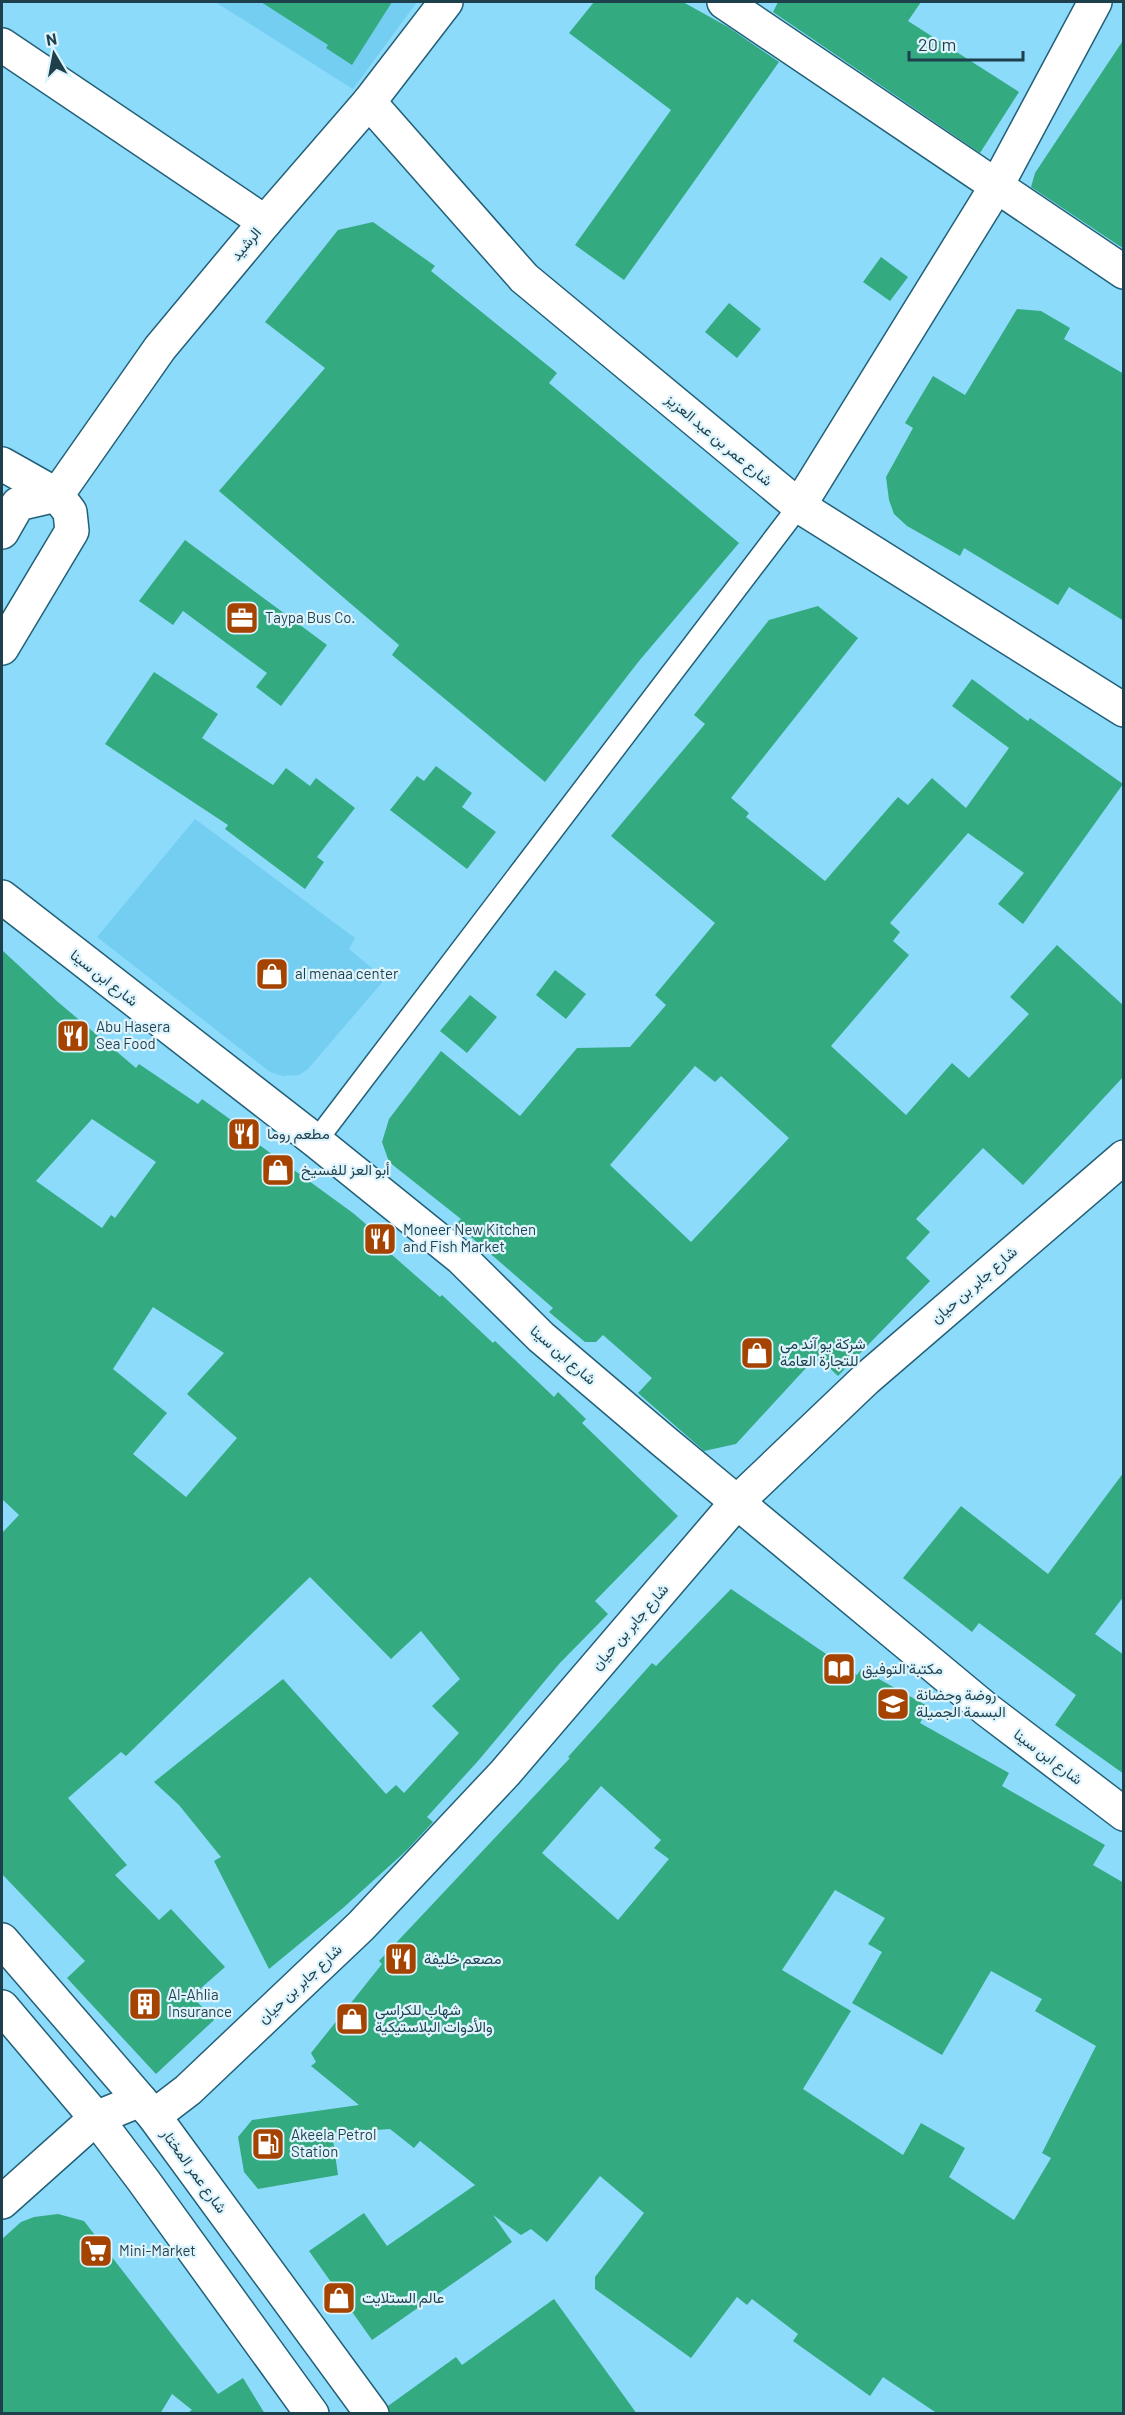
<svg xmlns="http://www.w3.org/2000/svg" width="1125" height="2415" font-family="Barlow,Vazirmatn,sans-serif">
	<style>
		.built { fill: #74cef1 }
		.building { fill: #34aa81; fill-rule: evenodd }
		.lines { fill: none; stroke-linecap: round; stroke-linejoin: round }
		.service-casing { stroke: #236077; stroke-width: 24 }
		.minor-casing { stroke: #236077; stroke-width: 36 }
		.secondary-casing { stroke: #236077; stroke-width: 36 }
		.primary-casing { stroke: #236077; stroke-width: 36 }
		.service { stroke: #fff; stroke-width: 21 }
		.minor { stroke: #fff; stroke-width: 33 }
		.secondary { stroke: #fff; stroke-width: 33 }
		.primary { stroke: #fff; stroke-width: 33 }
		.labels { text-anchor: middle; stroke-width: 4.5; stroke-linejoin: round; paint-order: stroke }
		.street-label { font-size: 15px; fill: #1e3f4c; stroke: #ddf4fd }
		.poi-label { font-size: 15px; fill: #1e3f4c; stroke: #ddf4fd; text-anchor: start }
	</style>
	<rect width="100%" height="100%" fill="#8cdbfb"/>
	<path class="built" d="M215,2H417L353,89Z
		M195,819L355,938L349,949L385,979L308,1069L299,1075L283,1076L270,1072L97,937Z"/>
	<path class="building" d="M261,2H392L352,65L326,48L328,45Z
		M594,2H683L728,27L779,62L624,280L575,245L671,110L569,33Z
		M778,2H921L908,21L1019,92L980,153L773,12Z
		M1124,39V249L1031,187L1035,173Z
		M373,222L435,266L431,271L557,373L549,383L739,543L639,661L545,782L392,655L399,645L219,491L325,368L265,322L338,230Z
		M881,257L908,277L890,301L863,282Z
		M729,303L761,329L737,358L705,332Z
		M1017,309L1041,311L1070,328L1064,339L1124,374V621L1069,587L1058,605L964,548L960,556L907,526L894,514L889,500L886,477L913,428L905,423L933,376L965,395Z
		M185,540L327,645L281,706L256,687L267,673L183,611L173,625L139,601Z
		M818,606L858,638L731,798L749,813L746,817L825,881L898,797L908,805L932,778L966,808L1009,748L952,706L972,679L1028,721L1030,718L1123,784L1023,924L998,904L1024,873L968,833L890,923L900,932L893,941L909,955L831,1046L906,1115L952,1063L969,1078L1029,1014L1010,997L1057,945L1124,1006V1076L1023,1185L983,1148L916,1219L930,1232L906,1258L930,1281L838,1376L817,1356L736,1444L704,1451L638,1393L652,1378L603,1335L596,1342H585L549,1312L553,1308L456,1224L461,1219L389,1162L382,1142L389,1119L441,1051L520,1116L577,1048L630,1047L666,1005L655,995L715,923L611,836L705,724L694,715L769,620ZM695,1066L715,1082L721,1076L789,1138L691,1242L610,1165Z
		M154,672L218,714L202,738L273,785L286,768L310,786L316,778L355,808L317,857L324,862L305,889L225,829L228,825L105,744Z
		M436,766L472,793L462,807L496,832L467,869L390,810L417,776L424,781Z
		M2,950L58,1002L136,1068L139,1064L198,1104L202,1099L260,1141L258,1144L353,1213L395,1249L391,1254L440,1297L442,1295L493,1343L495,1341L554,1397L558,1392L586,1419L582,1423L678,1516L595,1601L608,1614L559,1664L478,1761L427,1817L433,1822L407,1850L343,1908L269,1969L214,1861L221,1857L179,1805L154,1782L283,1679L386,1794L396,1785L404,1793L459,1733L432,1706L460,1679L421,1631L391,1659L310,1577L126,1756L121,1752L68,1798L127,1865L115,1875L159,1920L171,1909L225,1967L192,1996L214,2020L156,2074L67,1978L85,1961L2,1874V1533L19,1515L2,1499ZM92,1119L156,1162L115,1218L111,1215L102,1228L36,1181ZM153,1307L224,1353L187,1394L237,1438L186,1497L133,1454L167,1413L113,1369Z
		M555,970L586,994L566,1019L536,995Z
		M470,995L497,1017L467,1053L440,1031Z
		M1124,1472V1596L1095,1634L1124,1655V1774L1055,1725L1076,1695L979,1623L972,1632L903,1578L961,1506L1048,1574Z
		M731,1589L857,1675L861,1669L929,1707L920,1723L1009,1773L1002,1786L1105,1845L1093,1865L1124,1883V2414H938L883,2377L870,2396L793,2341L798,2334L752,2299L747,2305L737,2297L691,2358L595,2289V2277L644,2213L600,2176L547,2242L531,2229L521,2235L493,2215L512,2242L372,2340L309,2251L364,2213L387,2246L475,2185L420,2141L414,2148L390,2129L332,2133L338,2175L258,2189L244,2172L238,2137L252,2120L359,2105L311,2066L316,2062L311,2053L382,1964L379,1961L570,1758L568,1757L652,1663L656,1666ZM601,1786L661,1840L654,1848L669,1859L618,1920L542,1853ZM835,1890L885,1918L868,1944L882,1952L852,2003L942,2055L991,1971L1042,1999L1035,2011L1096,2046L1042,2153L1051,2158L1014,2220L949,2177L965,2148L921,2123L903,2155L803,2089L851,2011L782,1970Z
		M58,2214L84,2221L218,2394L243,2378L265,2414H186L192,2410L172,2394L160,2414H2V2239L21,2222L34,2217Z
		M554,2299L637,2414H390L388,2406L456,2357L462,2365Z"/>
	<g class="lines">
		<g class="service-casing">
			<path id="service" d="M316,1141L799,506"/>
		</g>
		<g class="minor-casing">
			<path id="minor" d="M724,2L1124,272
				M2,45L265,222
				M369,102L524,278L799,506L1124,710
				M2,464L57,495
				M799,506L996,187L1095,2
				M2,897L316,1141L461,1258L541,1337L661,1439L986,1709L1124,1814
				M154,2116L188,2090L361,1926L505,1773L737,1502L866,1379L1124,1157
				M2,2202L96,2118L140,2100"/>
		</g>
		<g class="secondary-casing">
			<path id="secondary" d="M2,1940L154,2116L372,2414
				M2,2007L96,2118L143,2180L312,2414"/>
		</g>
		<g class="primary-casing">
			<path id="primary" d="M2,532L18,504L57,495L160,348L265,222L369,102L446,2
				M2,648L72,531L70,512L57,495"/>
		</g>
		<use href="#service" class="service"/>
		<use href="#minor" class="minor"/>
		<use href="#secondary" class="secondary"/>
		<use href="#primary" class="primary"/>
	</g>
	<defs>
		<g id="office-square" transform="scale(1.725)"><rect x="-9" y="-9" width="18" height="18" rx="4" fill="#a54300" stroke="#ddf4fd"/><path d="M-6-3h4V-5.5h4V-3h4V5H-6ZM-1-4.5V-3h2v-1.5ZM-6 0V1H6V0Z" fill="#fff"/></g>
		<g id="shop-square" transform="scale(1.725)"><rect x="-9" y="-9" width="18" height="18" rx="4" fill="#a54300" stroke="#ddf4fd"/><path d="M-5-2.5h2.3a2.7 3.5 0 0 1 5.4 0H5L5.5 6h-11ZM-1.5-2.5h3a1.5 2.3 0 0 0-3 0Z" fill="#fff"/></g>
		<g id="restaurant-square" transform="scale(1.725)"><rect x="-9" y="-9" width="18" height="18" rx="4" fill="#a54300" stroke="#ddf4fd"/><path d="M-5-6h1v4h1v-4h1v4h1v-4h1v5L-1.5 .5V6h-2V.5L-5-1ZM5-6V6H3V1.5H1.5Q1.5-4 5-6Z" fill="#fff"/></g>
		<g id="library-square" transform="scale(1.725)"><rect x="-9" y="-9" width="18" height="18" rx="4" fill="#a54300" stroke="#ddf4fd"/><path d="M-6-4Q-3-5.5-.7-3.5V5Q-3 3-6 4ZM6-4Q3-5.5 .7-3.5V5Q3 3 6 4Z" fill="#fff"/></g>
		<g id="school-square" transform="scale(1.725)"><rect x="-9" y="-9" width="18" height="18" rx="4" fill="#a54300" stroke="#ddf4fd"/><path d="M0-5L7-2L0 1L-7-2ZM-4 1L0 2.5L4 1V4Q0 6-4 4Z" fill="#fff"/></g>
		<g id="building-square" transform="scale(1.725)"><rect x="-9" y="-9" width="18" height="18" rx="4" fill="#a54300" stroke="#ddf4fd"/><path d="M-4-6H4V6H1V3H-1V6H-4ZM-2.5-4.3h1.7v1.8h-1.7ZM.8-4.3h1.7v1.8H.8ZM-2.5-1h1.7V.8h-1.7ZM.8-1h1.7V.8H.8Z" fill="#fff"/></g>
		<g id="fuel-square" transform="scale(1.725)"><rect x="-9" y="-9" width="18" height="18" rx="4" fill="#a54300" stroke="#ddf4fd"/><path d="M-5.5-6h7V0h2V4h1.3V-2.5L3-4.5l.8-.8L6-3V5H2.5V1h-1V6h-7ZM-4.2-4.7v3.2H.2V-4.7Z" fill="#fff"/></g>
		<g id="supermarket-square" transform="scale(1.725)"><rect x="-9" y="-9" width="18" height="18" rx="4" fill="#a54300" stroke="#ddf4fd"/><path d="M-6-5.5h2.5l.6 2H6L4.5 2H-2.5L-4.4-4H-6ZM-1.5 3.2a1.3 1.3 0 1 0 .1 0ZM3 3.2a1.3 1.3 0 1 0 .1 0Z" fill="#fff"/></g>
	</defs>
	<g fill-rule="evenodd">
		<use href="#office-square" x="242" y="618"/>
		<use href="#shop-square" x="272" y="974"/>
		<use href="#restaurant-square" x="73" y="1036"/>
		<use href="#restaurant-square" x="244" y="1134"/>
		<use href="#shop-square" x="278" y="1170"/>
		<use href="#restaurant-square" x="380" y="1239"/>
		<use href="#shop-square" x="757" y="1353"/>
		<use href="#library-square" x="839" y="1669"/>
		<use href="#school-square" x="893" y="1704"/>
		<use href="#restaurant-square" x="401" y="1959"/>
		<use href="#building-square" x="145" y="2004"/>
		<use href="#shop-square" x="352" y="2019"/>
		<use href="#fuel-square" x="268" y="2144"/>
		<use href="#supermarket-square" x="96" y="2251"/>
		<use href="#shop-square" x="339" y="2298"/>
	</g>
	<g class="labels">
		<g class="street-label">
			<text transform="translate(246 244) rotate(-50)" y="5">الرشيد</text>
			<text transform="translate(719 440) rotate(40)" y="5">شارع عمر بن عبد العزيز</text>
			<text transform="translate(104 978) rotate(38)" y="5">شارع ابن سينا</text>
			<text transform="translate(974 1285) rotate(-41)" y="5">شارع جابر بن حيان</text>
			<text transform="translate(563 1355) rotate(41)" y="5">شارع ابن سينا</text>
			<text transform="translate(630 1627) rotate(-49)" y="5">شارع جابر بن حيان</text>
			<text transform="translate(1048 1757) rotate(37)" y="5">شارع ابن سينا</text>
			<text transform="translate(300 1984) rotate(-43)" y="5">شارع جابر بن حيان</text>
			<text transform="translate(194 2171) rotate(54)" y="5">شارع عمر المختار</text>
		</g>
		<g class="poi-label">
			<text x="265" y="623">Taypa Bus Co.</text>
			<text x="295" y="979">al menaa center</text>
			<text x="96" y="1032">Abu Hasera<tspan x="96" dy="17">Sea Food</tspan></text>
			<text x="267" y="1139">مطعم روما</text>
			<text x="301" y="1175">أبو العز للفسيخ</text>
			<text x="403" y="1235">Moneer New Kitchen<tspan x="403" dy="17">and Fish Market</tspan></text>
			<text x="780" y="1349">شركة يو آند مي<tspan x="780" dy="17">للتجارة العامة</tspan></text>
			<text x="862" y="1674">مكتبة التوفيق</text>
			<text x="916" y="1700">روضة وحضانة<tspan x="916" dy="17">البسمة الجميلة</tspan></text>
			<text x="424" y="1964">مصعم خليفة</text>
			<text x="168" y="2000">Al-Ahlia<tspan x="168" dy="17">Insurance</tspan></text>
			<text x="375" y="2015">شهاب للكراسي<tspan x="375" dy="17">والأدوات البلاستيكية</tspan></text>
			<text x="291" y="2140">Akeela Petrol<tspan x="291" dy="17">Station</tspan></text>
			<text x="119" y="2256">Mini-Market</text>
			<text x="362" y="2303">عالم الستلايت</text>
		</g>
	</g>
	<rect width="1125" height="2415" fill="none" stroke="#1e3f4c" stroke-width="6"/>
	<g transform="translate(54 54) rotate(350)" stroke="#ddf4fd" stroke-width="4.5" paint-order="stroke">
	<path d="M0-4.5L10 22L0 15L-10 22Z" fill="#1e3f4c"/>
	<text y="-9" font-size="16" font-weight="bold" text-anchor="middle" fill="#1e3f4c">N</text>
	</g>
	<path d="M909 51v9h114v-9" fill="none" stroke="#1e3f4c" stroke-width="3"/>
	<text x="918" y="51" font-size="18" fill="#1e3f4c" stroke="#ddf4fd" stroke-width="4.5" paint-order="stroke">20 m</text>
</svg>
